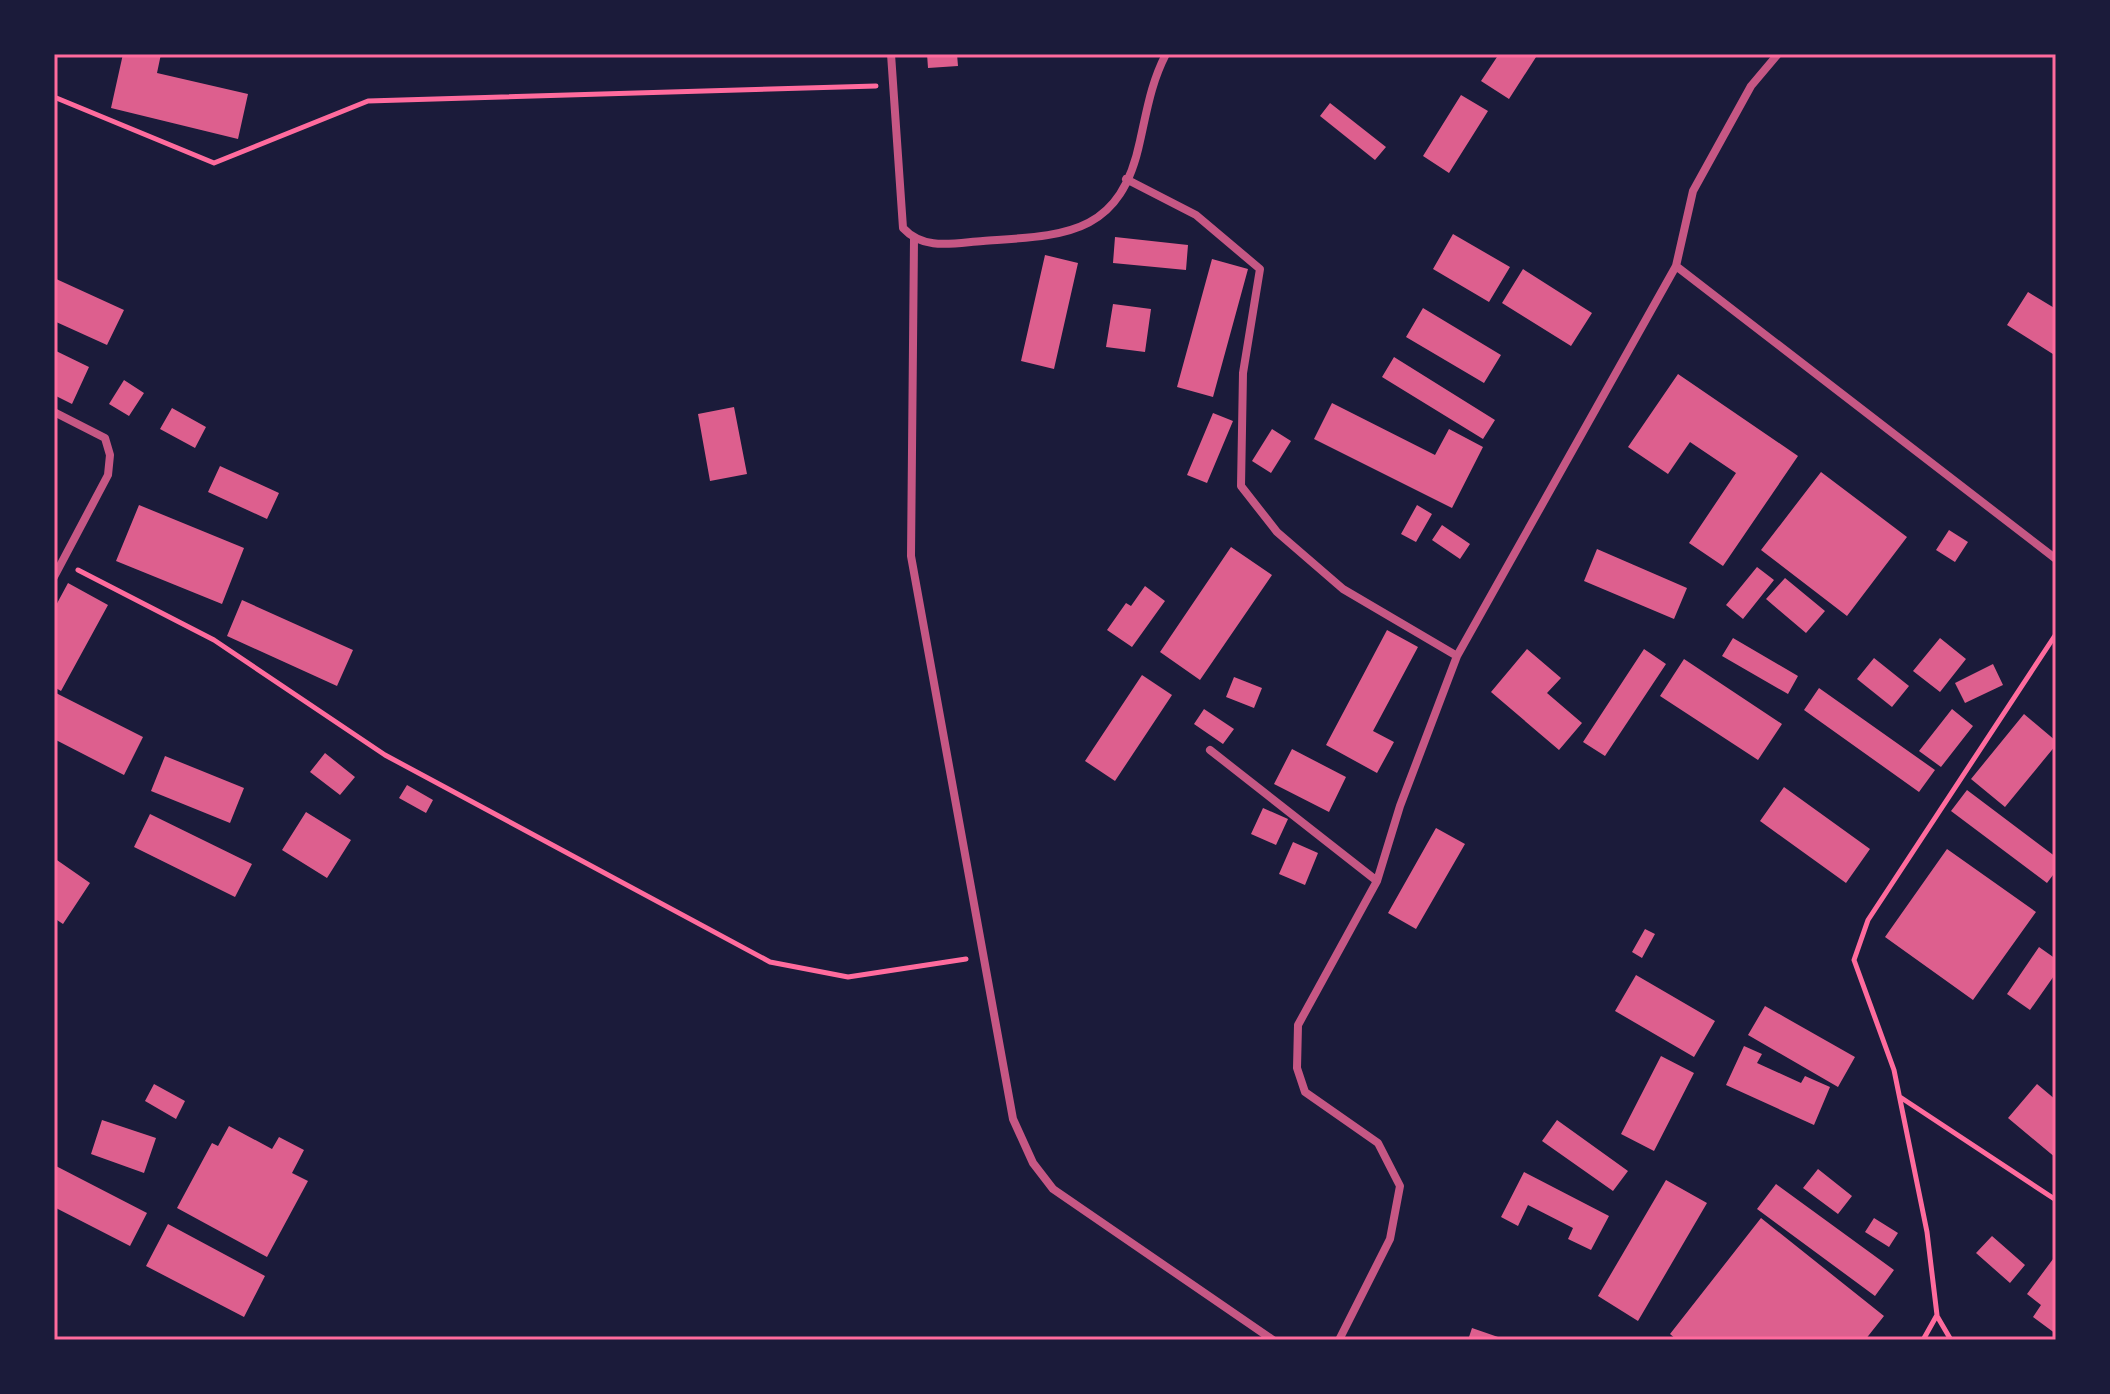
<svg xmlns="http://www.w3.org/2000/svg" width="2110" height="1394" font-family="Roboto,sans-serif">
	<style>
		.building { fill: #dd5f8e }
		.lines { fill: none; stroke-linecap: round; stroke-linejoin: round }
		.path { stroke: #ff6b9d; stroke-width: 5 }
		.minor { stroke: #c65784; stroke-width: 8 }
		.neatline { fill: none; stroke: #ff6b9d; stroke-width: 3 }
	</style>
	<rect width="100%" height="100%" fill="#1b1b3a"/>
	<path class="building" d="M123,54H161L157,73L248,94L238,139L111,108Z
		M927,54H957L958,66L928,68Z
		M1499,54H1538L1509,99L1481,81Z
		M1461,95L1488,111L1449,173L1423,156Z
		M1330,103L1386,147L1375,160L1320,116Z
		M1453,234L1510,267L1489,302L1433,269Z
		M1115,237L1188,245L1186,270L1113,263Z
		M1045,255L1078,263L1054,369L1021,361Z
		M1212,259L1248,269L1213,397L1177,387Z
		M1523,269L1592,313L1571,346L1502,303Z
		M54,278L124,310L107,345L54,321Z
		M2028,292L2056,309V356L2007,325Z
		M1113,304L1151,309L1145,352L1106,347Z
		M1423,308L1501,355L1484,383L1406,337Z
		M54,350L89,367L72,404L54,395Z
		M1394,357L1495,420L1483,439L1382,377Z
		M1678,374L1798,456L1723,566L1689,543L1736,473L1690,442L1668,474L1628,447Z
		M124,380L144,393L129,416L109,404Z
		M1332,403L1435,455L1449,429L1483,447L1452,508L1314,439Z
		M734,407L747,474L710,481L698,414Z
		M172,408L206,427L195,448L160,429Z
		M1213,413L1233,421L1207,483L1187,475Z
		M1272,429L1291,441L1271,473L1252,461Z
		M220,466L279,493L267,519L208,492Z
		M1821,472L1907,537L1847,616L1761,550Z
		M139,505L244,548L222,604L116,561Z
		M1417,505L1432,514L1416,542L1401,534Z
		M1442,525L1470,544L1460,559L1432,540Z
		M1949,530L1968,542L1955,562L1936,550Z
		M1231,547L1272,575L1200,680L1160,652Z
		M1597,549L1687,588L1674,619L1584,581Z
		M1757,567L1774,580L1743,619L1726,605Z
		M1785,578L1825,611L1806,633L1766,599Z
		M68,583L108,605L61,691L54,687V609Z
		M1145,586L1165,601L1132,647L1107,630L1126,603L1131,606Z
		M242,600L353,650L337,686L227,636Z
		M1387,630L1418,647L1373,731L1394,742L1377,773L1326,745Z
		M1733,638L1798,676L1788,694L1722,656Z
		M1940,638L1966,659L1940,692L1913,671Z
		M1527,649L1561,678L1547,693L1582,723L1559,750L1491,692Z
		M1644,649L1666,664L1605,756L1583,742Z
		M1874,658L1909,686L1892,707L1857,679Z
		M1684,659L1782,724L1758,760L1660,696Z
		M1993,664L2003,685L1965,703L1955,683Z
		M1142,675L1172,695L1115,781L1085,761Z
		M1234,677L1262,688L1254,708L1226,697Z
		M1819,688L1935,770L1919,792L1804,710Z
		M54,692L143,737L124,775L54,739Z
		M1204,709L1234,729L1223,744L1194,724Z
		M1952,709L1973,726L1941,767L1919,751Z
		M2024,714L2056,741V745L2005,807L1971,779Z
		M1292,749L1346,777L1329,812L1274,784Z
		M325,753L355,777L340,795L310,772Z
		M165,756L244,788L230,823L151,791Z
		M407,785L433,800L426,813L399,798Z
		M1784,787L1870,849L1846,883L1760,821Z
		M1967,790L2056,857V871L2047,883L1951,811Z
		M1263,808L1288,819L1276,845L1251,834Z
		M306,812L351,840L327,878L282,850Z
		M150,814L252,864L235,897L134,847Z
		M1436,828L1465,844L1416,929L1388,913Z
		M1293,842L1318,853L1305,885L1279,874Z
		M1947,849L2036,912L1973,1000L1885,937Z
		M54,858L90,883L63,924L54,918Z
		M1645,929L1655,934L1642,958L1632,952Z
		M2039,947L2056,959V973L2030,1010L2007,994Z
		M1636,975L1715,1021L1694,1057L1615,1011Z
		M1765,1006L1855,1057L1838,1087L1748,1035Z
		M1744,1046L1762,1054L1757,1063L1801,1083L1805,1076L1830,1087L1814,1125L1726,1085Z
		M1661,1056L1694,1073L1654,1151L1621,1134Z
		M154,1084L185,1101L176,1119L145,1101Z
		M2037,1084L2056,1100V1158L2008,1118Z
		M102,1120L156,1138L144,1173L91,1154Z
		M1557,1120L1628,1171L1613,1191L1542,1141Z
		M229,1126L272,1149L279,1137L304,1150L292,1173L308,1181L267,1257L177,1208L212,1143L218,1146Z
		M54,1165L147,1213L130,1246L54,1207Z
		M1818,1169L1852,1196L1838,1214L1803,1188Z
		M1524,1172L1609,1216L1591,1250L1568,1239L1573,1228L1528,1205L1518,1226L1501,1217Z
		M1666,1180L1707,1203L1638,1321L1598,1296Z
		M1776,1184L1894,1270L1875,1296L1757,1209Z
		M1761,1218L1884,1316L1865,1340H1677L1670,1334Z
		M1874,1218L1898,1233L1889,1247L1865,1232Z
		M168,1224L265,1276L244,1317L146,1266Z
		M1992,1236L2025,1265L2010,1283L1976,1253Z
		M2056,1255V1334L2033,1317L2041,1305L2027,1294Z
		M1472,1328L1498,1337L1497,1340H1468Z"/>
	<g class="lines">
		<path class="path" d="M54,97L214,163L368,101L876,86
			M78,570L214,640L385,755L770,962L848,977L966,959
			M1900,1097L2056,1200
			M1937,1316L1951,1340
			M1923,1340L1937,1315L1927,1232L1894,1070L1854,960L1868,920L2056,634"/>
		<path class="minor" d="M891,54L903,228C924,251 954,243 983,241C1064,235 1120,237 1140,141C1147,110 1151,83 1166,54
			M1126,179L1196,215L1260,269L1243,373L1241,486L1277,532L1343,589L1457,656
			M914,239L911,556L1013,1119L1033,1163L1053,1189L1273,1340
			M1676,266L2056,559
			M54,412L105,438L110,455L108,475L54,577
			M1210,750L1377,881
			M1339,1340L1390,1239L1400,1186L1378,1143L1305,1092L1297,1068L1298,1025L1377,881L1400,806L1457,656L1676,266L1693,191L1751,86L1778,54"/>
	</g>
	<rect width="2110" height="1394" fill="none" stroke="#1b1b3a" stroke-width="112"/>
	<rect x="56" y="56" width="1998" height="1282" class="neatline"/>
</svg>
